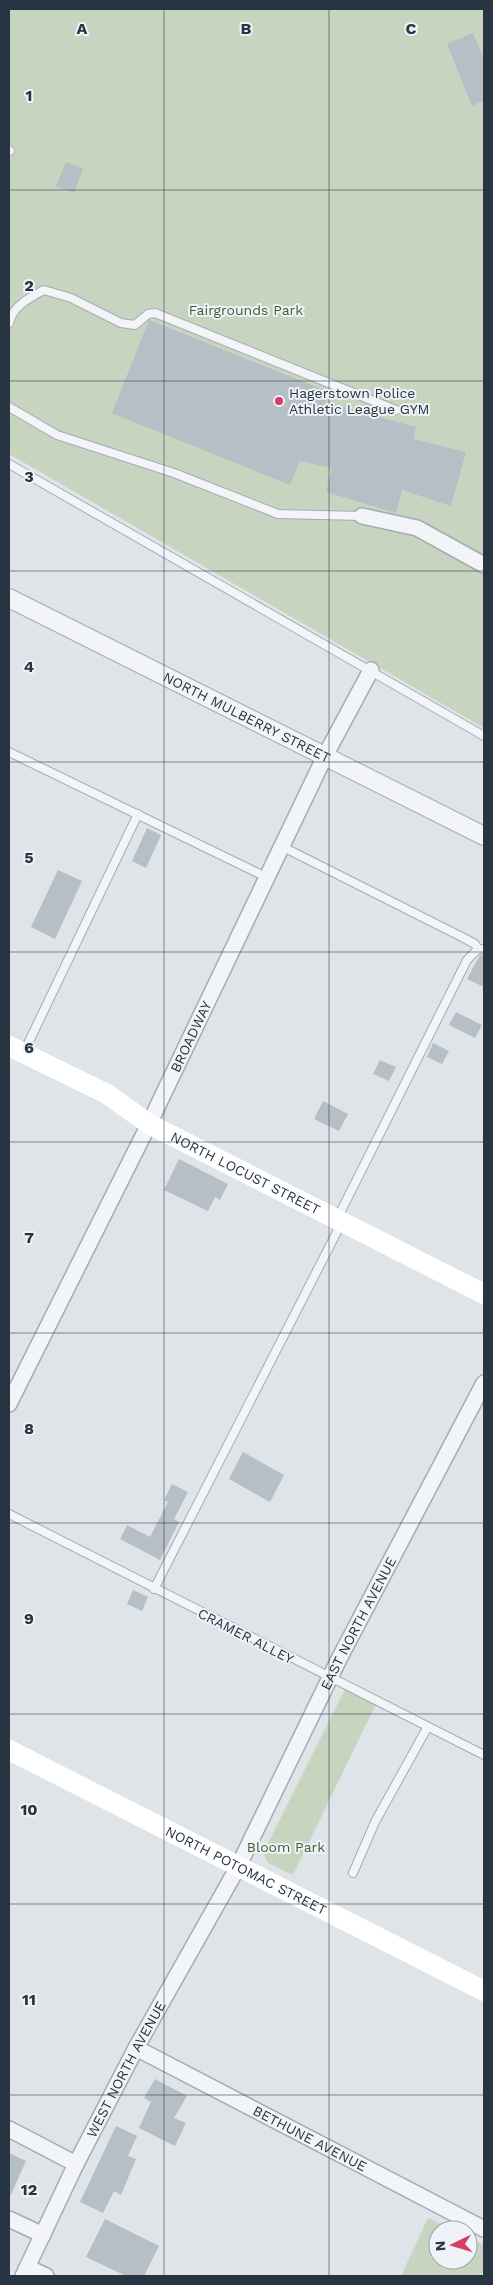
<svg xmlns="http://www.w3.org/2000/svg" width="493" height="2285" font-family="'Work Sans',sans-serif">
	<style>
		.green { fill: #c7d4bf }
		.building { fill: #b6bec6 }
		.lines { fill: none; stroke-linecap: round; stroke-linejoin: round }
		.service-casing { stroke: #a4acb3; stroke-width: 10 }
		.minor-casing { stroke: #a4acb3; stroke-width: 18 }
		.tertiary-casing { stroke: #a4acb3; stroke-width: 20 }
		.service { stroke: #f2f4f7; stroke-width: 8 }
		.minor { stroke: #f2f4f7; stroke-width: 15 }
		.tertiary { stroke: #f2f4f7; stroke-width: 18 }
		.secondary { stroke: #fff; stroke-width: 20 }
		.grid { fill: none; stroke: #273441; stroke-width: 1; stroke-opacity: 0.55 }
		.poi-dot { fill: #d63c68; stroke: #eff3f7; stroke-width: 2 }
		.labels { text-anchor: middle; stroke-width: 4; stroke-linejoin: round; paint-order: stroke }
		.park-label { font-size: 14px; fill: #415e33; stroke: #eff3f7 }
		.poi-label { font-size: 14px; fill: #273441; stroke: #eff3f7; text-anchor: start }
		.street-label { font-size: 14px; fill: #273441; stroke: #eff3f7 }
		.grid-label { font-size: 16px; text-anchor: middle; font-weight: bold; fill: #273441; stroke: #eff3f7; stroke-width: 4; stroke-linejoin: round; paint-order: stroke }
	</style>
	<rect width="100%" height="100%" fill="#dfe4e9"/>
	<path class="green" d="M9,9H484V728L9,454Z
		M345,1689L376,1704L293,1875L268,1863L263,1853Z
		M428,2218L453,2230H438V2260H468V2237L484,2245V2270L481,2276H401Z"/>
	<path class="building" d="M473,33L484,59V100L472,106L447,44Z
		M66,162L83,169L74,193L56,186Z
		M149,320L329,392L325,402L416,427L413,439L466,452L451,506L402,490L396,513L326,492L332,468L300,461L290,485L112,413Z
		M147,828L161,835L146,868L132,861Z
		M58,870L82,881L55,939L31,927Z
		M480,955H484V987L467,979Z
		M456,1012L482,1025L475,1038L449,1025Z
		M433,1043L449,1051L442,1064L427,1057Z
		M380,1060L396,1067L389,1081L373,1074Z
		M323,1101L348,1114L339,1131L314,1119Z
		M179,1159L228,1184L220,1200L215,1197L208,1211L164,1190Z
		M243,1452L284,1475L270,1502L229,1479Z
		M172,1484L188,1492L174,1519L179,1522L160,1560L120,1539L127,1525L150,1537L168,1502L164,1500Z
		M133,1590L148,1597L142,1611L127,1604Z
		M155,2079L187,2096L174,2118L186,2123L175,2146L139,2128L151,2102L144,2098Z
		M116,2126L137,2136L128,2156L136,2159L121,2195L114,2191L103,2213L80,2202Z
		M9,2153L26,2161L9,2199Z
		M105,2219L159,2246L144,2276H126L86,2257Z"/>
	<g class="lines">
		<g class="service-casing">
			<path id="service" d="M9,150L10,151
				M9,323C13,306 29,298 44,290L71,298L121,323L135,325L148,314L155,313L396,410
				M9,407L57,435L174,473L278,514L362,516
				M9,464L484,736
				M9,752L266,877
				M281,846L460,936L475,944L478,949
				M24,1052L138,814
				M337,1219L467,960L478,949H484
				M9,1514L484,1755
				M154,1589L342,1222
				M353,1873L375,1822L427,1728"/>
		</g>
		<g class="minor-casing">
			<g id="minor">
				<path d="M362,516L417,528L484,565"/>
				<path id="s1" d="M9,1404L149,1124L325,756L371,670"/>
				<path id="s2" d="M136,2048L484,2229"/>
				<path d="M9,2129L76,2164"/>
				<path d="M9,2219L43,2235"/>
				<path d="M27,2267L46,2276"/>
				<path id="s3" d="M23,2276L76,2164L136,2048L238,1867L339,1659L484,1383"/>
			</g>
		</g>
		<g class="tertiary-casing">
			<g id="tertiary">
				<path id="s4" d="M9,598L484,836"/>
			</g>
		</g>
		<use href="#service" class="service"/>
		<use href="#minor" class="minor"/>
		<use href="#tertiary" class="tertiary"/>
		<g class="secondary">
			<path id="s5" d="M9,1046L107,1094L149,1124L484,1294"/>
			<path id="s6" d="M9,1750L484,1991"/>
		</g>
	</g>
	<path class="grid" d="M164,9V2276M329,9V2276M9,190H484M9,381H484M9,571H484M9,762H484M9,952H484M9,1142H484M9,1333H484M9,1523H484M9,1714H484M9,1904H484M9,2095H484"/>
	<circle class="poi-dot" cx="279" cy="401" r="5"/>
	<g class="labels">
		<g class="park-label">
			<text x="246" y="315">Fairgrounds Park</text>
			<text x="286" y="1852">Bloom Park</text>
		</g>
		<g class="poi-label">
			<text x="289" y="398">Hagerstown Police<tspan x="289" dy="16">Athletic League GYM</tspan></text>
		</g>
		<g class="street-label">
			<text dy="5" stroke="none"><textPath href="#s4" startOffset="266">NORTH MULBERRY STREET</textPath></text>
			<text dy="5" stroke="none"><textPath href="#s1" startOffset="410">BROADWAY</textPath></text>
			<text dy="5" stroke="none"><textPath href="#s5" startOffset="269">NORTH LOCUST STREET</textPath></text>
			<text dy="5" stroke="none"><textPath href="#s3" startOffset="734">EAST NORTH AVENUE</textPath></text>
			<text transform="translate(246 1636) rotate(27)" y="5">CRAMER ALLEY</text>
			<text dy="5" stroke="none"><textPath href="#s6" startOffset="266">NORTH POTOMAC STREET</textPath></text>
			<text dy="5" stroke="none"><textPath href="#s3" startOffset="231">WEST NORTH AVENUE</textPath></text>
			<text dy="5" stroke="none"><textPath href="#s2" startOffset="196">BETHUNE AVENUE</textPath></text>
		</g>
	</g>
	<g class="grid-label">
		<text x="82" y="34">A</text>
		<text x="246" y="34">B</text>
		<text x="411" y="34">C</text>
		<text x="29" y="101">1</text>
		<text x="29" y="291">2</text>
		<text x="29" y="482">3</text>
		<text x="29" y="672">4</text>
		<text x="29" y="863">5</text>
		<text x="29" y="1053">6</text>
		<text x="29" y="1243">7</text>
		<text x="29" y="1434">8</text>
		<text x="29" y="1624">9</text>
		<text x="29" y="1815">10</text>
		<text x="29" y="2005">11</text>
		<text x="29" y="2195">12</text>
	</g>
	<rect width="493" height="2285" fill="none" stroke="#273441" stroke-width="20"/>
	<g transform="translate(453 2245) rotate(265)"><circle r="24" fill="#eff3f7" stroke="#9fa7ae"/>
	<path d="M0-4L9 19L0 12L-9 19Z" fill="#d63c68"/>
	<text y="-8" font-size="14" font-weight="bold" text-anchor="middle" fill="#273441">N</text>
	</g>
</svg>
